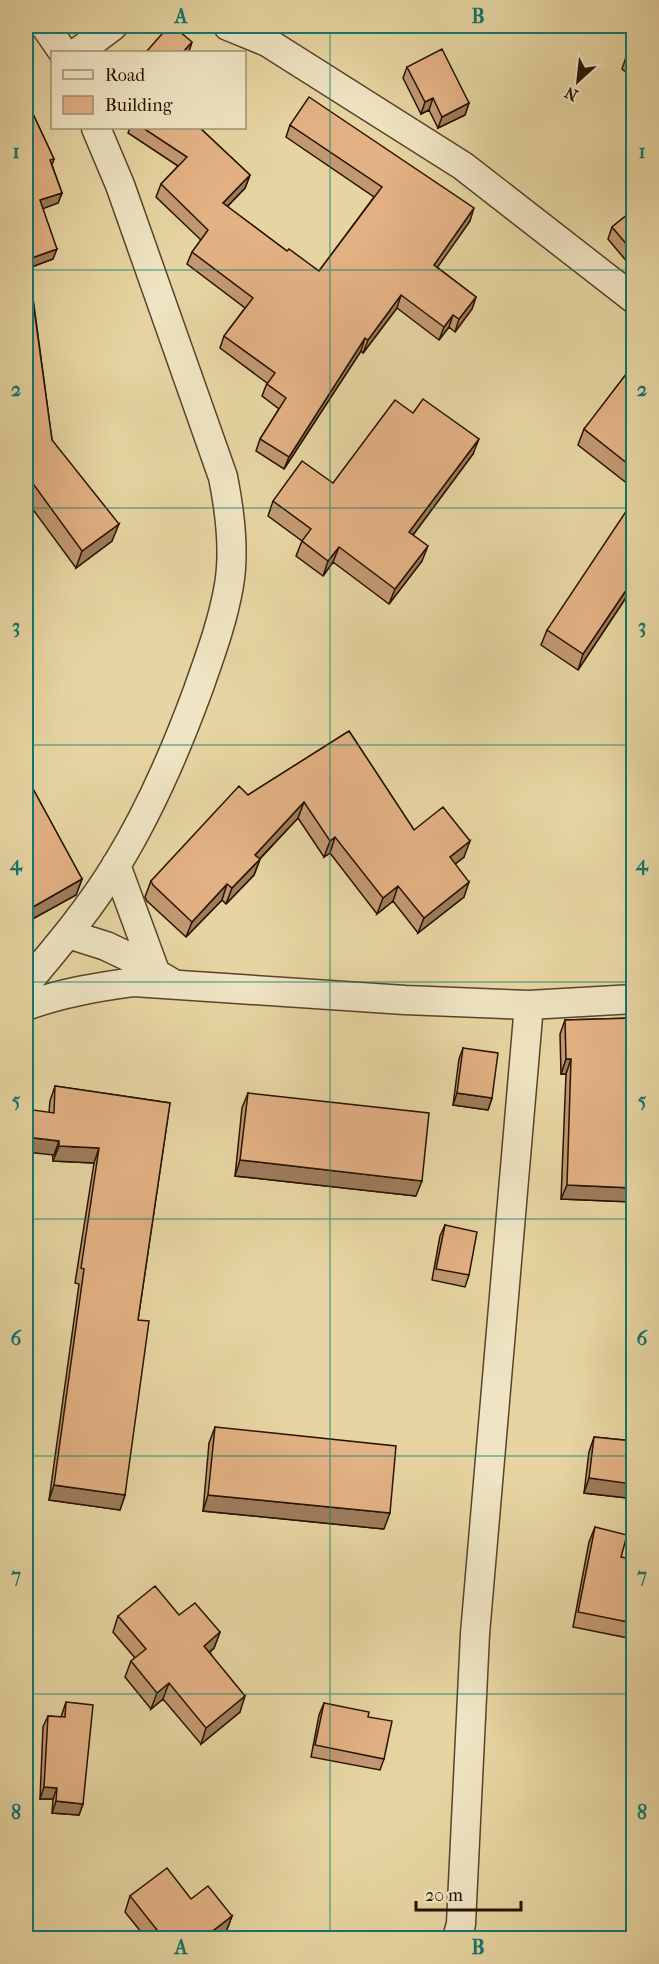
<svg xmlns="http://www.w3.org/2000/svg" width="659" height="1964" font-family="'IM FELL French Canon',serif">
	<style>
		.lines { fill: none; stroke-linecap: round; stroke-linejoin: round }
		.street-casing { stroke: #574429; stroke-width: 31 }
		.street { stroke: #efe4c3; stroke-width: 28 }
		.wall { fill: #c29872; stroke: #271301; stroke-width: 1.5 }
		.shaded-wall { fill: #9e7c5c; stroke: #271301; stroke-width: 1.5 }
		.building { fill: #e2b184; stroke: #271301; stroke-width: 1.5 }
		.grid { fill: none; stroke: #0f766e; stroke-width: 1.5; stroke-opacity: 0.55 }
		.neatline { fill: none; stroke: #0f766e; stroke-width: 2 }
		.grid-label { font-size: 20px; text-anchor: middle; font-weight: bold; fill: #0f766e }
	</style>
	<rect width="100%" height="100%" fill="#e6d5a2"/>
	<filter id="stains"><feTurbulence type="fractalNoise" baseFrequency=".00333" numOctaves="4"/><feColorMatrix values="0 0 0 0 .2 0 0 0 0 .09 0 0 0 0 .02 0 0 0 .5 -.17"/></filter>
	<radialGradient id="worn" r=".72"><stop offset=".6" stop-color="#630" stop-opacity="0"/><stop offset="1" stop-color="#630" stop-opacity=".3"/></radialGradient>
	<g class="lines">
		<g class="street-casing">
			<path id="street" d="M45,26L63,52
				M228,26L267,42L463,166L634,299
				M78,52L113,26
				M116,865L156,974
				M68,934L106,946L129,957L172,983
				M26,984C58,946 91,907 117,864C150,810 176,750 198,690C210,656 223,621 229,585C235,550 230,512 223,477L120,185L96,128
				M26,1006C61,993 97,987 134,982L405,1000L529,1005L634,999
				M457,1938L461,1924L475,1634L529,1005"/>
		</g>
		<use href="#street" class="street"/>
	</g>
	<path class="wall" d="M633,48V78L622,69L626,57Z
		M407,67L469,103L465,115L438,128L429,110L421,114L403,78Z
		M26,99L54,159L52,165L62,193L58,203L43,208L53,259L29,268L52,440L112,541L76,568L26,500Z
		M290,125L470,221L437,267L476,297L472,309L455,332L449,327L439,340L397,308L363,353L361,351L284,469L256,451L260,439L279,409L262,396L267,383L220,348L224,336L245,308L187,264L192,252L201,240L156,197L161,184L178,166L128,133L130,128H200L250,175L245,188L227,207L287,251L319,271L374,197L286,137Z
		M633,210V269L608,239L612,227Z
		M633,372V488L578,445L584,429Z
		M473,454L413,535L422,561L389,604L333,562L323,576L296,556L302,541L268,516L273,501L333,483Z
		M633,587L578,670L541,645L547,630Z
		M349,731L414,830L464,857L455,864L464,897L418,933L393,901L377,914L330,853L324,857L298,818L260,859L254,875L226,904L222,900L186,937L147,901L145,897L151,881L248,795Z
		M26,776L82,879L76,895L27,922L26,919Z
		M633,1018V1202L561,1199L566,1074H561L560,1034L565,1020Z
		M463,1048L492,1098L488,1110L453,1105L459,1059Z
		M55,1086L170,1103L138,1320L125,1495L120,1510L49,1500L79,1284L75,1283L94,1163L53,1161L49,1112L50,1101Z
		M248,1093L416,1196L235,1176L242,1108Z
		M445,1225L469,1275L465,1287L432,1280L440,1236Z
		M215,1427L384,1529L203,1511L209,1443Z
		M594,1437L633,1441V1492H629L627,1498L584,1493L589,1452Z
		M595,1527L621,1557L633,1560V1639L573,1627L589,1542Z
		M179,1615L220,1632L214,1648L210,1652L240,1712L201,1744L163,1699L151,1709L125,1677L131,1661L135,1658L113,1632L118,1616Z
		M66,1702L83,1804L79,1815L52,1813L53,1799H40L43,1727L48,1716L61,1717Z
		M324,1703L384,1759L380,1770L311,1757L319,1715Z
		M130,1896L191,1899L232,1916L226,1932L219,1937L220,1938H146L125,1912Z"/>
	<path class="shaded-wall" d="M192,42L189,52H183Z
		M433,98L429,110L421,114L425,102Z
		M469,103L465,115L438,128L442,117Z
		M250,175L245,188L218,216L223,203Z
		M62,193L58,203L37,211L40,200Z
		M474,208L470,221L430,278L434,265Z
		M57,249L53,259L26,269V260Z
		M401,295L397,308L363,353L368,340Z
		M476,297L472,309L455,332L459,319Z
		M453,315L449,327L439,340L444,327Z
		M365,338L361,351L284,469L289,457Z
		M479,439L473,454L404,547L409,532Z
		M119,524L112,541L76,568L82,551Z
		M428,546L422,561L389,604L395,589Z
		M339,547L333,562L323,576L328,561Z
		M633,580V587L578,670L583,654Z
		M304,802L298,818L249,870L255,855Z
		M335,837L330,853L324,857L330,841Z
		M470,841L464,857L444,873L450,857Z
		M260,859L254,875L226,904L232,888Z
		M82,879L76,895L27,922L33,907Z
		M469,882L464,897L418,933L424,918Z
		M227,884L222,900L186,937L192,922Z
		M398,886L393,901L377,914L383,898Z
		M566,1059H571L566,1074H561Z
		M457,1093L492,1098L488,1110L453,1105Z
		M26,1137L59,1141L54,1155L26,1152Z
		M59,1146L99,1148L94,1163L53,1161Z
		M240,1160L422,1181L416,1196L235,1176Z
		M567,1185L633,1188V1202L561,1199Z
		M633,1477V1492H629L627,1498L584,1493L589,1478Z
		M54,1485L125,1495L120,1510L49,1500Z
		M208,1495L390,1513L384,1529L203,1511Z
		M220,1632L214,1648L198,1661L204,1646Z
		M169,1683L163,1699L151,1709L157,1693Z
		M245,1696L240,1712L201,1744L206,1728Z
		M44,1787L57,1788L53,1799H40Z
		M56,1801L83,1804L79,1815L52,1813Z
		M232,1916L226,1932L218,1938L214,1930Z"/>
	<path class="building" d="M169,26H173L192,42L183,52H146Z
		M633,48V63L626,57Z
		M442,49L469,103L442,117L433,98L425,102L407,67Z
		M309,97L474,208L434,265L476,297L459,319L453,315L444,327L401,295L368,340L365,338L289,457L260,439L286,398L267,384L275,373L224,336L253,298L192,252L208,230L161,184L187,157L143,128H200L250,175L223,203L287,251L289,249L319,271L382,187L290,125Z
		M26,99L54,159L50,160L62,193L40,200L57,249L26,260Z
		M633,210V252L612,227Z
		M28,265L52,440L119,524L82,551L26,474V266Z
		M630,369L633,372V468L584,429Z
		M423,399L479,439L409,532L428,546L395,589L339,547L328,561L302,541L311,529L273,501L302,461L333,483L395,400L413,413Z
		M633,501V580L583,654L547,630Z
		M349,731L414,830L443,807L470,841L450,857L469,882L424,918L398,886L383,898L335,837L330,841L304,802L255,855L260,859L232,888L227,884L192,922L153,885L151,881L239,786L248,795Z
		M26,776L82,879L33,907L26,892Z
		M633,1018V1188L567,1185L571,1059H566L565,1020Z
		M463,1048L498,1053L492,1098L457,1093Z
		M55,1086L170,1103L138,1320L149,1321L125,1495L54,1485L84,1269L81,1268L99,1148L59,1146V1141L26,1137V1109L54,1113Z
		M248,1093L429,1113L422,1181L240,1160Z
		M445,1225L477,1232L469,1275L436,1269Z
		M215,1427L396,1446L390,1513L208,1495Z
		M594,1437L633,1441V1477L632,1484L589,1478Z
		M595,1527L627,1535L621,1557L633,1560V1623L578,1612Z
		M155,1586L179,1615L195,1603L220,1632L204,1646L245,1696L206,1728L169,1683L157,1693L131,1661L146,1649L118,1616Z
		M66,1702L93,1705L83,1804L56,1801L57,1788L44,1787L48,1716L65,1717Z
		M324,1703L369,1712L368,1717L392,1721L384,1759L315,1745Z
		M167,1868L191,1899L208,1886L232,1916L214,1930L220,1938H147L157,1930L130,1896Z"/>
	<path class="grid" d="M330,26V1938M26,270H634M26,508H634M26,745H634M26,982H634M26,1219H634M26,1456H634M26,1694H634"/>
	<rect width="659" height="1964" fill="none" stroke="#e6d5a2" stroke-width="66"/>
	<rect x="51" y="51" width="195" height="78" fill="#efe4c3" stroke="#9f9075" stroke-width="1.5"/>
	<rect x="63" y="70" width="30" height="9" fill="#efe4c3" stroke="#9f9075" stroke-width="1.5"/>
	<text x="105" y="81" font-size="18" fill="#271301">Road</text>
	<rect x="63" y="96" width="30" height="18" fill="#e2b184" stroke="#9f9075" stroke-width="1.5"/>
	<text x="105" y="111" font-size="18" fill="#271301">Building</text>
	<g transform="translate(578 81) rotate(207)" stroke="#efe4c3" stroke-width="4.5" paint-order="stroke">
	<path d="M0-4.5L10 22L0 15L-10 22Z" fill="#271301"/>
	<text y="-9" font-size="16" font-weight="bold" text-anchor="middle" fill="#271301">N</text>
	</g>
	<path d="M416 1901v9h105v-9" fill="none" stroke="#271301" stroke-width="3"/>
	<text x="425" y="1901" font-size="18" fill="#271301" stroke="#efe4c3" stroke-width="4.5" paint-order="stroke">20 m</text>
	<rect x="33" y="33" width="593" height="1898" class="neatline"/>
	<g class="grid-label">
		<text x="181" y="23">A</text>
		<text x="478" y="23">B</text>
		<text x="16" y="158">1</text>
		<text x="642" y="158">1</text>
		<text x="16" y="396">2</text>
		<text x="642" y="396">2</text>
		<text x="16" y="633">3</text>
		<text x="642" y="633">3</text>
		<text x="16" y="870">4</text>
		<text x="642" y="870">4</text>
		<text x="16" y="1107">5</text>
		<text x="642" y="1107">5</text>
		<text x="16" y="1345">6</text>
		<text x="642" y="1345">6</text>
		<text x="16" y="1582">7</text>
		<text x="642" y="1582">7</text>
		<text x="16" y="1819">8</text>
		<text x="642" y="1819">8</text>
		<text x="181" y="1954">A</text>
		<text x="478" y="1954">B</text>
	</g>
	<rect width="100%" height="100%" filter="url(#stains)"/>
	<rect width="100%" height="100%" fill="url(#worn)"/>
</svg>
